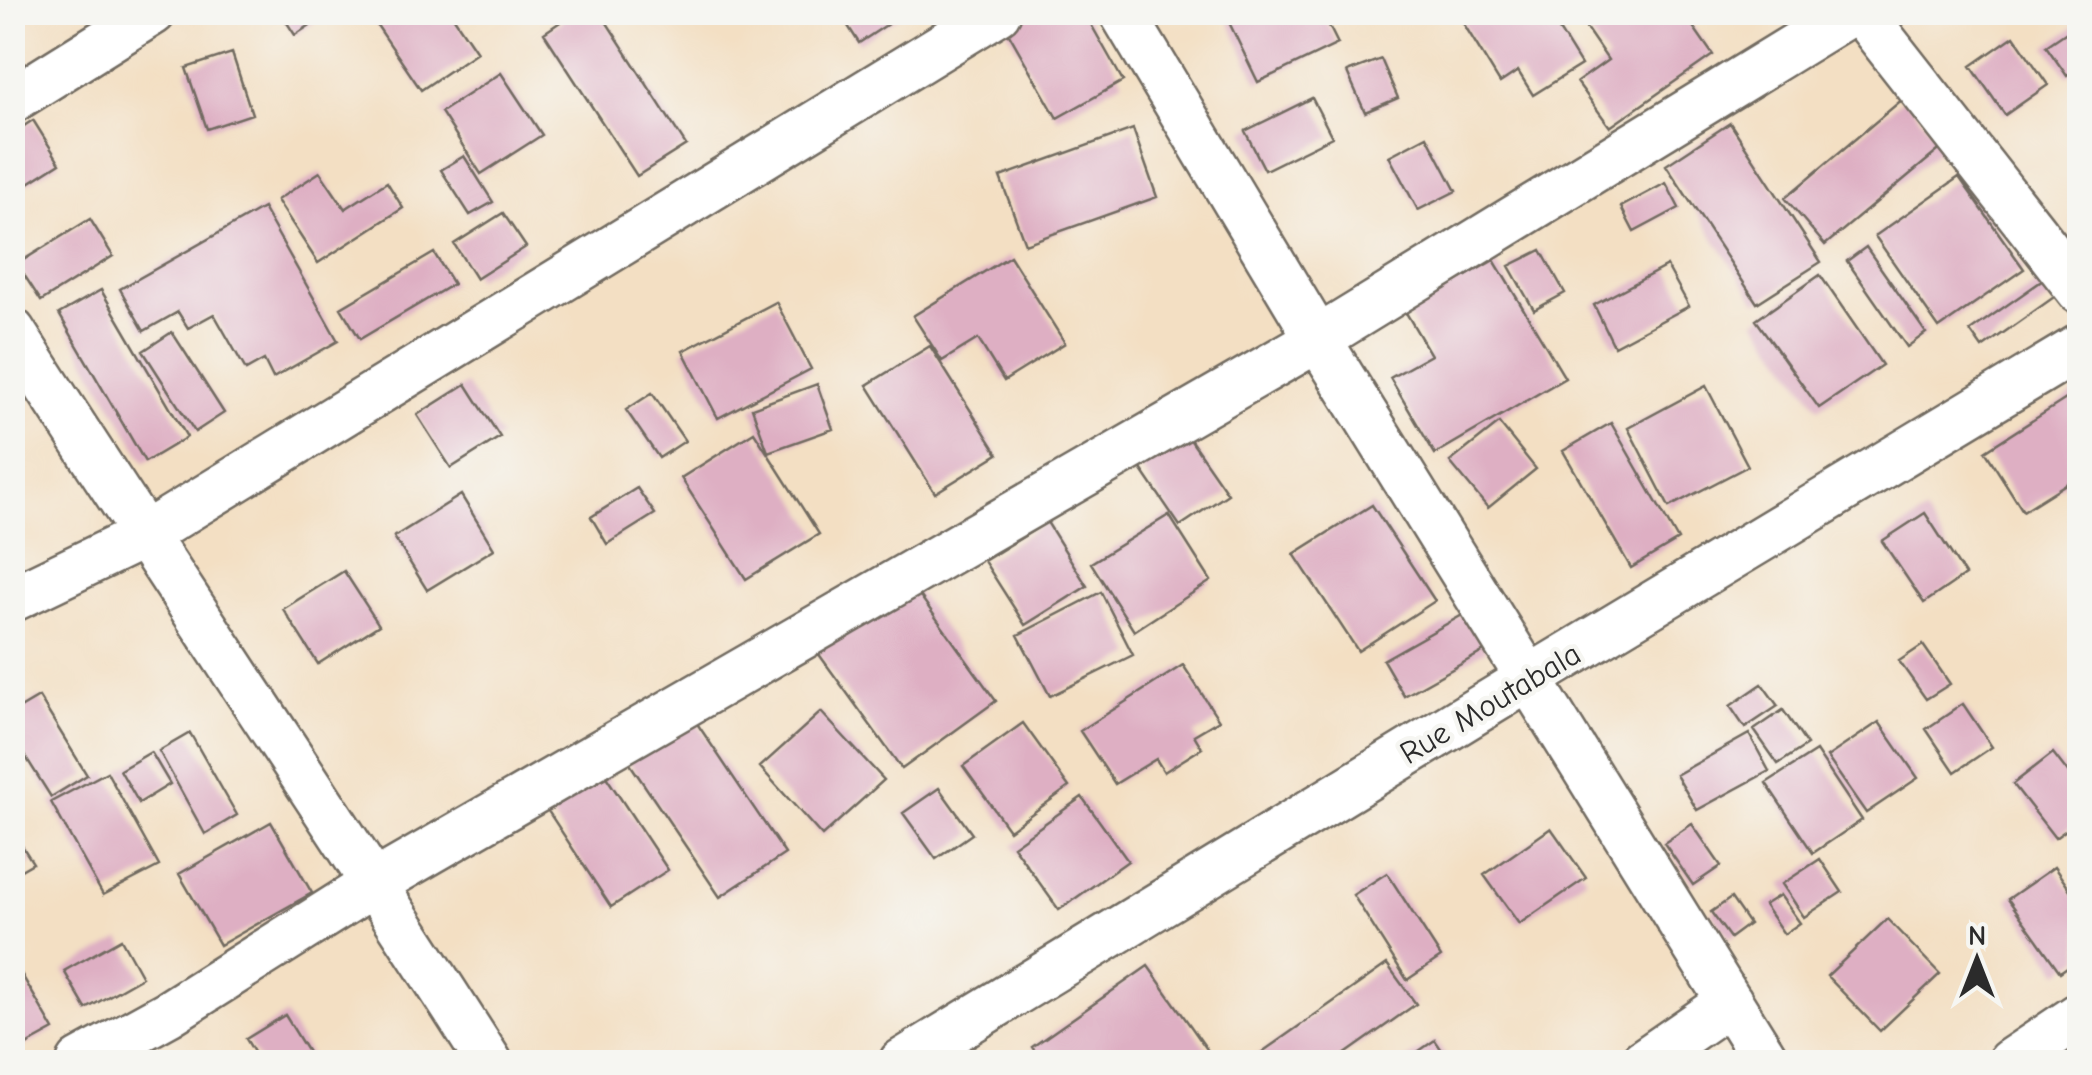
<svg xmlns="http://www.w3.org/2000/svg" width="2092" height="1075" font-family="'Comic Neue',sans-serif">
	<style>
		.building { fill: #deafc3 }
		.lines { fill: none; stroke-linecap: round; stroke-linejoin: round }
		.minor-casing { stroke: #716a60; stroke-width: 50 }
		.minor { stroke: #fff; stroke-width: 45 }
		.labels { text-anchor: middle; stroke-width: 9; stroke-linejoin: round; paint-order: stroke }
		.street-label { font-size: 32px; fill: #2b2b2b; stroke: #f6f6f2 }
	</style>
	<rect width="100%" height="100%" fill="#f6f6f2"/>
	<filter id="ink" filterUnits="userSpaceOnUse"><feTurbulence type="fractalNoise" baseFrequency=".01" numOctaves="2"/><feDisplacementMap in="SourceGraphic" scale="20" xChannelSelector="R" yChannelSelector="G"/><feConvolveMatrix kernelMatrix="1 2 1 2 8 2 1 2 1" color-interpolation-filters="sRGB"/></filter>
	<filter id="wash" filterUnits="userSpaceOnUse"><feTurbulence type="fractalNoise" baseFrequency=".0048" numOctaves="4" result="noise"/><feDisplacementMap in="SourceGraphic" scale="40" xChannelSelector="R" yChannelSelector="G"/><feGaussianBlur stdDeviation="2.25" result="paint"/><feColorMatrix in="noise" values="0 0 0 0 0 0 0 0 0 0 0 0 0 0 0 0 0 1.4 0 .05"/><feComposite in="paint" operator="in"/></filter>
	<g filter="url(#wash)">
		<rect width="100%" height="100%" fill="#f3dfc3"/>
		<g id="blocks">
			<path class="building" d="M280,12H330L295,35Z
				M368,12H450L477,52L421,90Z
				M575,12H600L686,145L637,176L544,33Z
				M839,12H906L859,43Z
				M1010,12H1084L1123,81L1057,118L1000,18Z
				M1224,12H1322L1338,44L1258,82Z
				M1475,12H1548L1581,65L1533,95L1518,71L1500,83L1462,21Z
				M1575,12H1683L1713,55L1610,127L1577,82L1608,60Z
				M2080,23V67L2067,76L2046,46Z
				M2014,36L2048,85L2005,115L1971,66Z
				M232,53L252,114L207,129L186,68Z
				M1381,59L1398,98L1365,112L1347,72Z
				M501,73L542,135L481,174L441,112Z
				M1312,98L1332,137L1265,170L1245,131Z
				M1904,98L1944,146L1825,245L1785,198Z
				M33,120L60,163L27,184L12,163V134Z
				M1730,123L1821,262L1757,303L1666,165Z
				M1133,129L1157,197L1025,244L1000,177Z
				M1427,136L1456,191L1418,210L1389,156Z
				M464,156L493,202L470,215L441,170Z
				M320,172L345,209L387,182L403,208L318,263L277,200Z
				M1959,177L2024,269L1939,328L1875,236Z
				M1666,183L1679,208L1634,232L1621,207Z
				M263,208L338,341L273,378L264,360L246,370L214,314L188,328L178,312L144,331L120,289Z
				M503,213L526,247L476,279L454,244Z
				M90,219L113,256L41,301L17,264Z
				M1866,247L1926,333L1907,347L1847,261Z
				M1541,250L1565,293L1534,310L1509,266Z
				M434,253L453,284L360,339L341,308Z
				M1010,256L1065,343L1004,381L978,339L942,361L913,316Z
				M1494,260L1565,378L1435,454L1390,378L1431,355L1405,311Z
				M1667,266L1689,306L1614,346L1594,305Z
				M2053,273L2064,290L1982,348L1970,331Z
				M1820,275L1882,365L1819,408L1756,320Z
				M101,290L187,437L145,462L59,314Z
				M776,302L811,369L718,418L683,351Z
				M172,332L224,413L195,432L143,351Z
				M930,346L998,454L935,493L867,385Z
				M466,384L500,437L451,468L417,415Z
				M817,384L833,429L768,452L752,408Z
				M1706,386L1748,466L1669,507L1628,428Z
				M2080,390V475L2023,511L1985,451Z
				M652,393L685,441L659,458L626,410Z
				M1178,422L1228,494L1180,526L1131,454Z
				M1499,423L1536,469L1488,508L1450,462Z
				M1611,423L1678,540L1631,568L1563,451Z
				M754,432L819,534L746,579L681,478Z
				M637,488L655,514L607,544L591,517Z
				M461,495L494,549L427,590L394,537Z
				M1372,505L1435,601L1358,651L1294,554Z
				M1925,513L1965,575L1924,603L1882,541Z
				M1169,515L1211,581L1134,631L1091,563Z
				M1047,522L1087,586L1025,625L984,561Z
				M344,571L379,625L318,664L283,609Z
				M908,579L996,701L902,769L813,646Z
				M1101,592L1133,655L1050,696L1018,635Z
				M1466,613L1486,650L1404,696L1383,660Z
				M1923,645L1950,684L1926,699L1899,661Z
				M1183,665L1219,720L1194,735L1202,748L1164,772L1156,759L1115,784L1080,731Z
				M1762,684L1778,706L1745,728L1730,706Z
				M39,697L87,775L51,797L12,735V713Z
				M1963,704L1992,747L1955,772L1926,729Z
				M1783,710L1807,745L1778,764L1754,730Z
				M821,712L884,780L822,836L760,767Z
				M690,713L785,854L720,897L624,755Z
				M1879,722L1918,778L1866,813L1827,757Z
				M1023,723L1069,787L1009,830L963,766Z
				M190,733L237,815L205,834L159,751Z
				M1749,734L1769,771L1697,810L1676,775Z
				M1816,751L1862,820L1813,853L1766,783Z
				M151,752L170,784L139,803L120,770Z
				M2053,753L2080,788V820L2055,838L2013,784Z
				M107,772L159,866L103,895L51,802Z
				M605,775L668,870L611,907L548,811Z
				M939,788L972,834L936,859L903,813Z
				M1082,797L1128,861L1059,910L1013,846Z
				M271,822L312,893L220,945L179,874Z
				M1692,824L1721,866L1693,885L1664,843Z
				M1551,828L1586,878L1519,924L1484,875Z
				M12,830L33,863L12,875Z
				M1820,859L1842,892L1804,917L1782,884Z
				M2054,867L2080,904V958L2060,972L2008,899Z
				M1387,873L1441,957L1407,980L1353,895Z
				M1780,895L1800,923L1784,934L1764,905Z
				M1731,898L1749,924L1730,938L1711,912Z
				M1887,919L1940,974L1880,1031L1827,976Z
				M121,939L142,977L86,1009L64,971Z
				M12,958L54,1030L12,1053Z
				M1387,964L1416,1004L1334,1062H1248Z
				M1148,966L1216,1062H1043L1032,1047Z
				M285,1015L314,1062H260L246,1039Z
				M1435,1040L1450,1062H1403Z"/>
		</g>
	</g>
	<g filter="url(#ink)">
		<use href="#blocks" fill-opacity="0" stroke="#716a60" stroke-width="2.5"/>
		<g class="lines">
			<g class="minor-casing">
				<path id="minor" d="M1122,12L1318,339L1767,1062
					M1861,12L2080,291
					M12,100L153,12
					M12,331C169,576 333,817 489,1062
					M12,599L143,536L998,12
					M80,1062L169,1013L375,883L1318,339L1851,12
					M902,1062L1530,678L2080,347
					M1643,1062L1730,1002
					M2010,1062L2080,1015"/>
			</g>
			<use href="#minor" class="minor"/>
		</g>
	</g>
	<g class="labels">
		<g class="street-label">
			<text transform="translate(1490 703) rotate(-31)" y="11">Rue Moutabala</text>
		</g>
	</g>
	<rect width="2092" height="1075" fill="none" stroke="#f6f6f2" stroke-width="50"/>
	<g transform="translate(1977 960)" stroke="#f6f6f2" stroke-width="8" paint-order="stroke">
	<path d="M0-8L18 38L0 25L-18 38Z" fill="#2b2b2b"/>
	<text y="-15" font-size="28" font-weight="bold" text-anchor="middle" fill="#2b2b2b">N</text>
	</g>
</svg>
